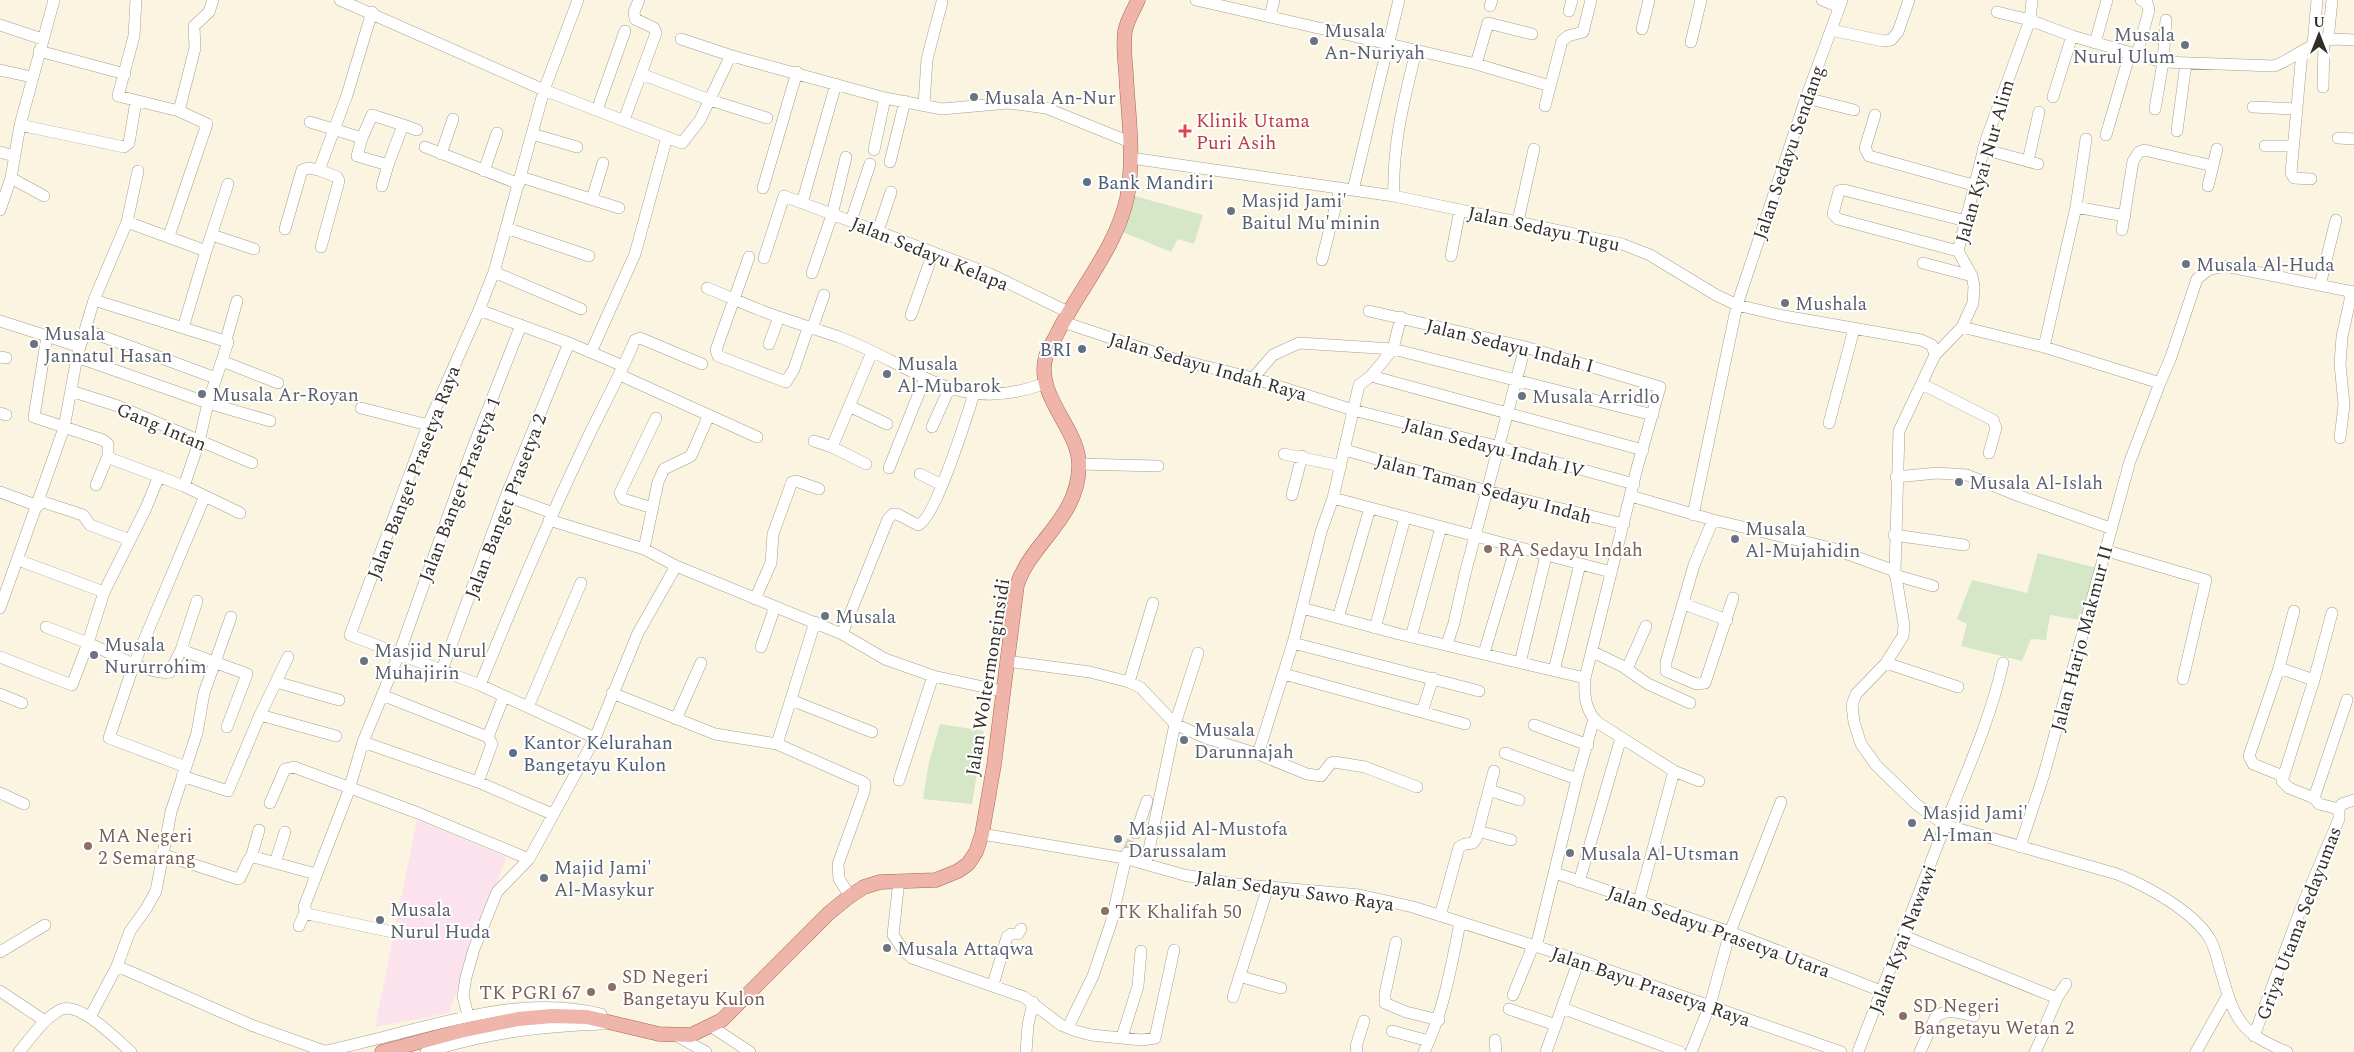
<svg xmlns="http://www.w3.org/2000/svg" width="2354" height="1052" font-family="Spectral,serif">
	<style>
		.commercial { fill: #fbe2ec }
		.green { fill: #d6e7c7 }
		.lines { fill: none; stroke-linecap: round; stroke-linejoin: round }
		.minor-tunnel { stroke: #d2cdbc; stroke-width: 11; stroke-dasharray: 11 5.5; stroke-linecap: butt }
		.minor-casing { stroke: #a59f8e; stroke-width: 12 }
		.major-casing { stroke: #a66657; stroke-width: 15 }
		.minor { stroke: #fff; stroke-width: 11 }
		.major { stroke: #efb5aa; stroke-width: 14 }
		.worship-dot { fill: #6b7280; stroke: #fff; stroke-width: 2 }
		.health-dot { fill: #e0444e; stroke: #fff; stroke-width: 2 }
		.service-dot { fill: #5c6f8a; stroke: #fff; stroke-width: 2 }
		.education-dot { fill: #8d6e63; stroke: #fff; stroke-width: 2 }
		.labels { text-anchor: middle; stroke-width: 4; stroke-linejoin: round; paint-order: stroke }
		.worship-label { font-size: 19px; fill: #5b616d; stroke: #fff; text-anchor: start }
		.health-label { font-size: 19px; fill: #be3a42; stroke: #fff; text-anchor: start }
		.street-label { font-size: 19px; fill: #322f28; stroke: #fff }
		.service-label { font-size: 19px; fill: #4e5e75; stroke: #fff; text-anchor: start }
		.education-label { font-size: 19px; fill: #785e54; stroke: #fff; text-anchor: start }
	</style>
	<rect width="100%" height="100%" fill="#faf4e1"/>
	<path class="commercial" d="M417,820L506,857L449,1013L375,1027Z"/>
	<path class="green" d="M1131,195L1203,215L1194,244L1178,239L1171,252L1118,230Z
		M2038,553L2097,568L2080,620L2050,615L2046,640L2031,639L2022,661L1961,646L1967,624L1957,619L1972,580L2027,593Z
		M940,724L984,731L972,804L923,799L929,762Z"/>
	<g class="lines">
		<path class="minor-tunnel" d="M1128,851L1136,833"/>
		<g class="minor-casing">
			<path id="minor" d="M136,0L134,36L118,96L179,111L207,124L169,236
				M340,0L544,90L494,272L479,310L569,343L623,366
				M578,0L544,90L682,143L700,120L729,59L732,56L885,98L942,109L1008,103L1046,108L1130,142
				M1196,0L1476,64L1550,86
				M1822,0L1839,7
				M2032,0L2030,20L1986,140L1958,251L1972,276L1974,286L1973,303L1962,327L1935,355L1899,431L1895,571L1904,625L1903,636L1886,663L1856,694L1852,705L1854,722L1861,744L1876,765L1916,804L1945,825L2117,874C2147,886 2193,911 2210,939C2216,950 2218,963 2222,975C2235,1022 2242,1033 2287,1052
				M1490,6L1492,0
				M1569,11L1572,0
				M1997,12L2030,20L2072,36L2163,62L2274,66C2293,59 2307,45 2327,40C2335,38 2345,40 2354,40
				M1270,17L1274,0
				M0,25L42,39
				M1642,29L1649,0
				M1831,30L1883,41L1891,40L1898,32L1909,0
				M681,39L732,56
				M2328,40L2332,0
				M1691,42L1701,0
				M2095,43L2107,0
				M2313,45L2317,0
				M39,51L125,74
				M2302,52L2291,173L2294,178L2311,179
				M2137,55L2149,10L2147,3L2141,0
				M1476,64L1488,23L1532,34
				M0,70L32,77
				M641,74L710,100L767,118
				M2323,87L2324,41
				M2053,97L2072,36
				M1806,98L1854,110
				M924,105L927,59L942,2
				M1545,106L1562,41L1568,36L1583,32L1591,0
				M2253,107L2296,109
				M2155,109L2163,62L2166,20
				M597,110L625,31
				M179,111L195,48L194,26L209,12L213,0
				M1875,115L1865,148L1869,156L1973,185
				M624,120L656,33L654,28L635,19L634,12L639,0
				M310,122L362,138L357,156L388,165L382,186
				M20,125L124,147L129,143L136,101
				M403,125L417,130
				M2177,131L2186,63
				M532,134L577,147
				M2106,135L2130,53
				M362,138L372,115L403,125L388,165
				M2338,138L2354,139
				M2265,146H2293
				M425,147L519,184
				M1983,149L2038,164
				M874,150L885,98
				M0,152L14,156
				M441,154L453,119
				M1131,158L1394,196L1622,244L1650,255L1716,295L1737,305L1784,316L1921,340L1932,345L1935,355
				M2028,161L2039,112
				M890,162L905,101
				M319,170L337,177L339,181L321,247
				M484,171L497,133
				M521,177L619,208
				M11,178L44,196
				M2208,186L2217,149
				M763,188L797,72
				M1353,190L1399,0
				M1394,196C1392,146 1404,100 1416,51
				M592,199L603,163
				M802,203L836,84
				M2076,207L2125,216
				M0,210L11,178L20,125L54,0
				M851,221L870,164
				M1518,221L1534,149
				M127,222L206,251L228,184
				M506,228L589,256
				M285,229L302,170L308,168L319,170L347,95L372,12
				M2122,230L2133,161L2139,152L2144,150L2213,166
				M878,231L891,192
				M212,235L254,249
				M1958,251L1838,219L1833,214L1839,191L1844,190L1966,221
				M1451,256L1460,210
				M749,257L716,350L718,356L786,382L794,369L808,328
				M764,258L784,196L990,274L1068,312
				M1322,260L1340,189
				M1923,263L1972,276
				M494,272L581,309
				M812,273L832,215L846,157
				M2320,285L2336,220
				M707,288C725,295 742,303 760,310C786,320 813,328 839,337C917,366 956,417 1046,383
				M94,300L228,342L208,403L199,442L184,486
				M479,310L428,425L350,635L480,685L595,738
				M1369,311L1525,347L1660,387L1637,468L1585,678C1584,695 1585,713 1600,724L1674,771L1699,781
				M911,315L933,253
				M0,321L47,336L34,417L103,440L108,444V456L112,459L184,486L240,513
				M1063,322L1171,358L1253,378L1353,410L1500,447L1634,484
				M1962,327L2044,347L2160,383L2171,357L2197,279L2208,270L2225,266L2354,292
				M183,328L206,251
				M812,329L824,295
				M85,330L216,378
				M47,336L80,347
				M226,340L237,301
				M769,344L779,317
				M2044,347L2076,207L2086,139
				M591,352L635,254L667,137
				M0,357L6,358
				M77,357L208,403L270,421
				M222,361L278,383
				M620,375L757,437
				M1371,376L1643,450
				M1253,378L1273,355L1299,343L1393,349L1653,415
				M1922,384L1993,420L1996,428L1989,453
				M71,391L118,406L252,463
				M849,406L887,424
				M361,408L428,425
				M0,413L6,415
				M1829,423L1854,329
				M932,427L949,389
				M2340,438L2344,405L2340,364L2342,337L2352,291
				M814,441L832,447L866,464
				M832,447L872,352
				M1345,450L1487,491L1624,524
				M1284,454L1341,466
				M1079,464L1158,466
				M889,468L925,378
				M920,474L942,485
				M1896,477L1937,473L1967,475L2014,494L2110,528
				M96,485L108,456
				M0,492L38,506
				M1292,495L1302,456
				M506,496L553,513
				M1631,496L1713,520L1831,548L1895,571
				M1333,498L1611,572
				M40,501L83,515L90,525L130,540
				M653,508L623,499L620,493L656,418
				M1693,515L1737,305L1806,98L1842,0
				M549,520L644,549L676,566L842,634L885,659L933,676L1002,691
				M1713,520L1694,565L1666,662V671L1696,684L1705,683L1733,598
				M1894,535L1964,545
				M644,549L658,482L664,469L691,456L709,415
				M2104,550L2206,580L2183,679
				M18,560L104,592L88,643L46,627
				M1895,575L1933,586
				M104,592L146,508L159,476
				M755,599L771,563L773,534L792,482L796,481L819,489
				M1684,604L1727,620
				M0,608L64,428L77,357L94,300L127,222L138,171
				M1302,608L1399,634L1585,678
				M2294,611L2279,668L2314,680
				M2332,613L2314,680L2282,781L2289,788L2314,798L2319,804L2339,809
				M1338,618L1370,508
				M1375,628L1405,518
				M842,634L888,519L893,514H897L918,525C935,520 967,415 974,394
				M1411,637L1441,527
				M1293,643L1479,691
				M1447,644L1454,623L1465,574L1525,347
				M761,647L775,607
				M181,650L247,674L227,727
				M1593,652L1622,666L1648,684L1690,703
				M1484,653L1516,547
				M0,657L72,685L88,643C107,651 151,676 170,672L181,650L197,601
				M1006,661L1090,672L1129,682L1141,688L1175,724L1206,738L1258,754L1307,774L1321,776L1331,763L1334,762L1365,767L1417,787
				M1520,663L1546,556
				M1886,663L1958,687
				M2279,668L2249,756L2253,764L2283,776
				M1627,669L1646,626
				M442,670L506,496L569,343
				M1554,671L1580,564
				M1284,674L1465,724
				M276,682L339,700
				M1129,682L1153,603
				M480,685C512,606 545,528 582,450C599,413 619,378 635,340L640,338L702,364
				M612,693L715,734L777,744L863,782L865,784L864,792L838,864L839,879L850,896
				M0,694L22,703
				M382,695L488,737
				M791,700L872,732
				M528,707L581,583
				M1422,712L1433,678
				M260,715L336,736
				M676,719L701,663
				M1534,725L1588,745
				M488,737L504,696
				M363,742L478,782L552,814
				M777,744L815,622
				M1505,753L1577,779
				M1258,754L1293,643L1321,532L1333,498L1359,385L1371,376L1393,349L1401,317
				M186,767L109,738L134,664L205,496
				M182,776L228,791L260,715L288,657
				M899,780L933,676
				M478,782L492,744L488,737
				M1489,790L1519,800
				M0,793L24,804
				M2314,798L2347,700
				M270,803L285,769L294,767L418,813L529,859
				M2339,809L2342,804L2354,800
				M1478,831L1511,840
				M1136,833L1147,801
				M982,834L1124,858L1184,875L1234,884L1360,895L1413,907L1579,960L1841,1052
				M2020,847L2044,774L2130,461L2160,383
				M161,854L238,879L240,878L249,859L254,857L316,874
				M251,858L259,830
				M275,863L285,832
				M1146,864L1175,724L1198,653
				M1555,873L1730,932L1881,991
				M899,880L893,935L904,951L912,958L1024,997L1061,1025L1076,1031L1091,1035L1142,1040L1155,1038L1174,950
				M1579,882L1621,738
				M1639,901L1674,771
				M1440,916L1459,847L1465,844L1473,843L1476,839L1494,771
				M299,926L305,912
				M392,932L308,914L304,907L348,793L363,742L399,654L470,455L521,325
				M1904,936L2057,998
				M1396,942L1385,994V1003L1406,1012L1439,1020
				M1536,947L1577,779L1594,719
				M0,952L45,925
				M117,966L251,1025L324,1051
				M1239,976L1281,988
				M993,985L1007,937L1011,934H1018L1021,929
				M0,991L45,1021
				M1513,995L1533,946
				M1233,997L1268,887
				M1562,1008L1680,1052
				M1509,1009L1556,1025
				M468,1015L463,996L466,977L474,949L497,892L529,859L595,738L638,633L676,566
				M90,1017L117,966L130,931L146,909L156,891L171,812L197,733L204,693L231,617
				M712,1027L750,1052
				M1068,1027L1093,976L1111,923L1127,853
				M1392,1031L1429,1041
				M2043,1031L2057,998L2066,984
				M675,1035L706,1052
				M2254,1036L2300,911L2339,819V809
				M1122,1037L1138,986L1141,951
				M1495,1040L1496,1052
				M19,1052C31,1038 43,1019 60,1010C79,1000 117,1040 131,1052
				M322,1052C348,1046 374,1040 400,1033C466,1016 533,997 601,1014
				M426,1052C488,1033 539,1026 603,1024
				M1026,1052L1028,1025L1033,1002
				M1357,1052L1356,1046L1364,1021
				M1424,1052C1444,1011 1451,967 1460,923
				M1546,1052L1579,960
				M1691,1052L1710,1005L1730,932L1781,802
				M1858,1052C1887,977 1915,902 1944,828C1966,773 1990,721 2003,663
				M1920,1052L1935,1018C1945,1007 1961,1013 1974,1016
				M2035,1052L2043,1035
				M2196,1052L2228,995"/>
		</g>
		<g class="major-casing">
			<path id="major" d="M382,1052L460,1031L518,1019L552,1016L587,1017L659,1034L691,1035L722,1020L829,913L850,896L864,887L880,882L936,880L958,871L968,864L976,852L982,834L994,765L1017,585C1032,541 1078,519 1079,466C1080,429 1034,396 1046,356C1049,348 1054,340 1058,332C1080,288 1116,248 1127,198C1135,157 1128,114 1126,73C1125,60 1123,45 1125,31C1127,20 1134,10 1138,0"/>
		</g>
		<use href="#minor" class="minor"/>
		<use href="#major" class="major"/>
	</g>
	<g class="worship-dot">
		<circle cx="1314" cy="41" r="5"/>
		<circle cx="2185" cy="45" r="5"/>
		<circle cx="974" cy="97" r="5"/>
		<circle cx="1231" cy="211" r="5"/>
		<circle cx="2186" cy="264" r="5"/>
		<circle cx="1785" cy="303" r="5"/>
		<circle cx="34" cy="344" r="5"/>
		<circle cx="887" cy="374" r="5"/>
		<circle cx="202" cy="394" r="5"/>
		<circle cx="1522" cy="396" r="5"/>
		<circle cx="1959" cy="482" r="5"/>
		<circle cx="1735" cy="539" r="5"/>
		<circle cx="825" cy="616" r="5"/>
		<circle cx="94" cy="655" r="5"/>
		<circle cx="364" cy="661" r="5"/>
		<circle cx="1184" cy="740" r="5"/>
		<circle cx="1912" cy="823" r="5"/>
		<circle cx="1118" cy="839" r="5"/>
		<circle cx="1570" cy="853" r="5"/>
		<circle cx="544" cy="878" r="5"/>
		<circle cx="380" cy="920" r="5"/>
		<circle cx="887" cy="948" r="5"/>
	</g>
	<path class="health-dot" d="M1182.5 123.5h5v5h5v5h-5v5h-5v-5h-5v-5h5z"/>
	<g class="service-dot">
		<circle cx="1087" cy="182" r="5"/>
		<circle cx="1082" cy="349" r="5"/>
		<circle cx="513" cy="753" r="5"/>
	</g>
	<g class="education-dot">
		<circle cx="1488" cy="549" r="5"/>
		<circle cx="88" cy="846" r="5"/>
		<circle cx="1105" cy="911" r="5"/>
		<circle cx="612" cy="987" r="5"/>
		<circle cx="591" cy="992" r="5"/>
		<circle cx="1903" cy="1016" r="5"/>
	</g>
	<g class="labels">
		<g class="worship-label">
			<text x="1324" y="37">Musala<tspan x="1324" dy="22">An-Nuriyah</tspan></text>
			<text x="2175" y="41" text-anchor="end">Musala<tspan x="2175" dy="22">Nurul Ulum</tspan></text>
			<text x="984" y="104">Musala An-Nur</text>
			<text x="1241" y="207">Masjid Jami'<tspan x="1241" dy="22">Baitul Mu'minin</tspan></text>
			<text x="2196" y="271">Musala Al-Huda</text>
			<text x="1795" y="310">Mushala</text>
			<text x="44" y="340">Musala<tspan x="44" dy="22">Jannatul Hasan</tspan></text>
			<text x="897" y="370">Musala<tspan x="897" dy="22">Al-Mubarok</tspan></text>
			<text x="212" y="401">Musala Ar-Royan</text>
			<text x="1532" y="403">Musala Arridlo</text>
			<text x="1969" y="489">Musala Al-Islah</text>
			<text x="1745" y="535">Musala<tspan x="1745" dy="22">Al-Mujahidin</tspan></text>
			<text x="835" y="623">Musala</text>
			<text x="104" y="651">Musala<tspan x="104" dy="22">Nururrohim</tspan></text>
			<text x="374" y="657">Masjid Nurul<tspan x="374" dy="22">Muhajirin</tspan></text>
			<text x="1194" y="736">Musala<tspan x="1194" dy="22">Darunnajah</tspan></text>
			<text x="1922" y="819">Masjid Jami'<tspan x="1922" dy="22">Al-Iman</tspan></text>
			<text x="1128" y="835">Masjid Al-Mustofa<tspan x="1128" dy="22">Darussalam</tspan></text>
			<text x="1580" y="860">Musala Al-Utsman</text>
			<text x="554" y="874">Majid Jami'<tspan x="554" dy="22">Al-Masykur</tspan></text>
			<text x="390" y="916">Musala<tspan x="390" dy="22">Nurul Huda</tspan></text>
			<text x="897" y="955">Musala Attaqwa</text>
		</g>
		<g class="health-label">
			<text x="1196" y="127">Klinik Utama<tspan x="1196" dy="22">Puri Asih</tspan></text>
		</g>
		<g class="street-label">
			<text transform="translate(1788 152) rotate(-71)" y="7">Jalan Sedayu Sendang</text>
			<text transform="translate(1984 161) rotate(-74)" y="7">Jalan Kyai Nur Alim</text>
			<text transform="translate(1544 228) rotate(12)" y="7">Jalan Sedayu Tugu</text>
			<text transform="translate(930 253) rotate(22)" y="7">Jalan Sedayu Kelapa</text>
			<text transform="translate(1510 345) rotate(14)" y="7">Jalan Sedayu Indah I</text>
			<text transform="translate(1208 366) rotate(16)" y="7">Jalan Sedayu Indah Raya</text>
			<text transform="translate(162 426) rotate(23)" y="7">Gang Intan</text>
			<text transform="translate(1494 447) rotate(15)" y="7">Jalan Sedayu Indah IV</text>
			<text transform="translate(413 472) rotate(-69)" y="7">Jalan Banget Prasetya Raya</text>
			<text transform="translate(1484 488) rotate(15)" y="7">Jalan Taman Sedayu Indah</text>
			<text transform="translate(459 489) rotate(-69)" y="7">Jalan Banget Prasetya 1</text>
			<text transform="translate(505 506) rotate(-69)" y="7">Jalan Banget Prasetya 2</text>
			<text transform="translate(2081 638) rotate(-75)" y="7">Jalan Harjo Makmur II</text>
			<text transform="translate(987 677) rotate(-81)" y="7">Jalan Woltermonginsidi</text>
			<text transform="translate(1295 890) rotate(8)" y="7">Jalan Sedayu Sawo Raya</text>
			<text transform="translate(2298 923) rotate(-69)" y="7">Griya Utama Sedayumas</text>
			<text transform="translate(1719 931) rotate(20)" y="7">Jalan Sedayu Prasetya Utara</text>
			<text transform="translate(1902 939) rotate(-69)" y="7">Jalan Kyai Nawawi</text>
			<text transform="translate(1651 986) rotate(19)" y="7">Jalan Bayu Prasetya Raya</text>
		</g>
		<g class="service-label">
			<text x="1097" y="189">Bank Mandiri</text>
			<text x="1072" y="356" text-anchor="end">BRI</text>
			<text x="523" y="749">Kantor Kelurahan<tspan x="523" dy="22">Bangetayu Kulon</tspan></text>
		</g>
		<g class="education-label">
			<text x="1498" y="556">RA Sedayu Indah</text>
			<text x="98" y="842">MA Negeri<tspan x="98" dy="22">2 Semarang</tspan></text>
			<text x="1115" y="918">TK Khalifah 50</text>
			<text x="622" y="983">SD Negeri<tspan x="622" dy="22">Bangetayu Kulon</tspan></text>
			<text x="581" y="999" text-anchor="end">TK PGRI 67</text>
			<text x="1913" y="1012">SD Negeri<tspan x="1913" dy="22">Bangetayu Wetan 2</tspan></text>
		</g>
	</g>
	<g transform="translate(2319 35)" stroke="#ffffff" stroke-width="4" paint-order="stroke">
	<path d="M0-4L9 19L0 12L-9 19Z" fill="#322f28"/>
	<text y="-8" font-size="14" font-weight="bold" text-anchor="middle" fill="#322f28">U</text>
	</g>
</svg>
